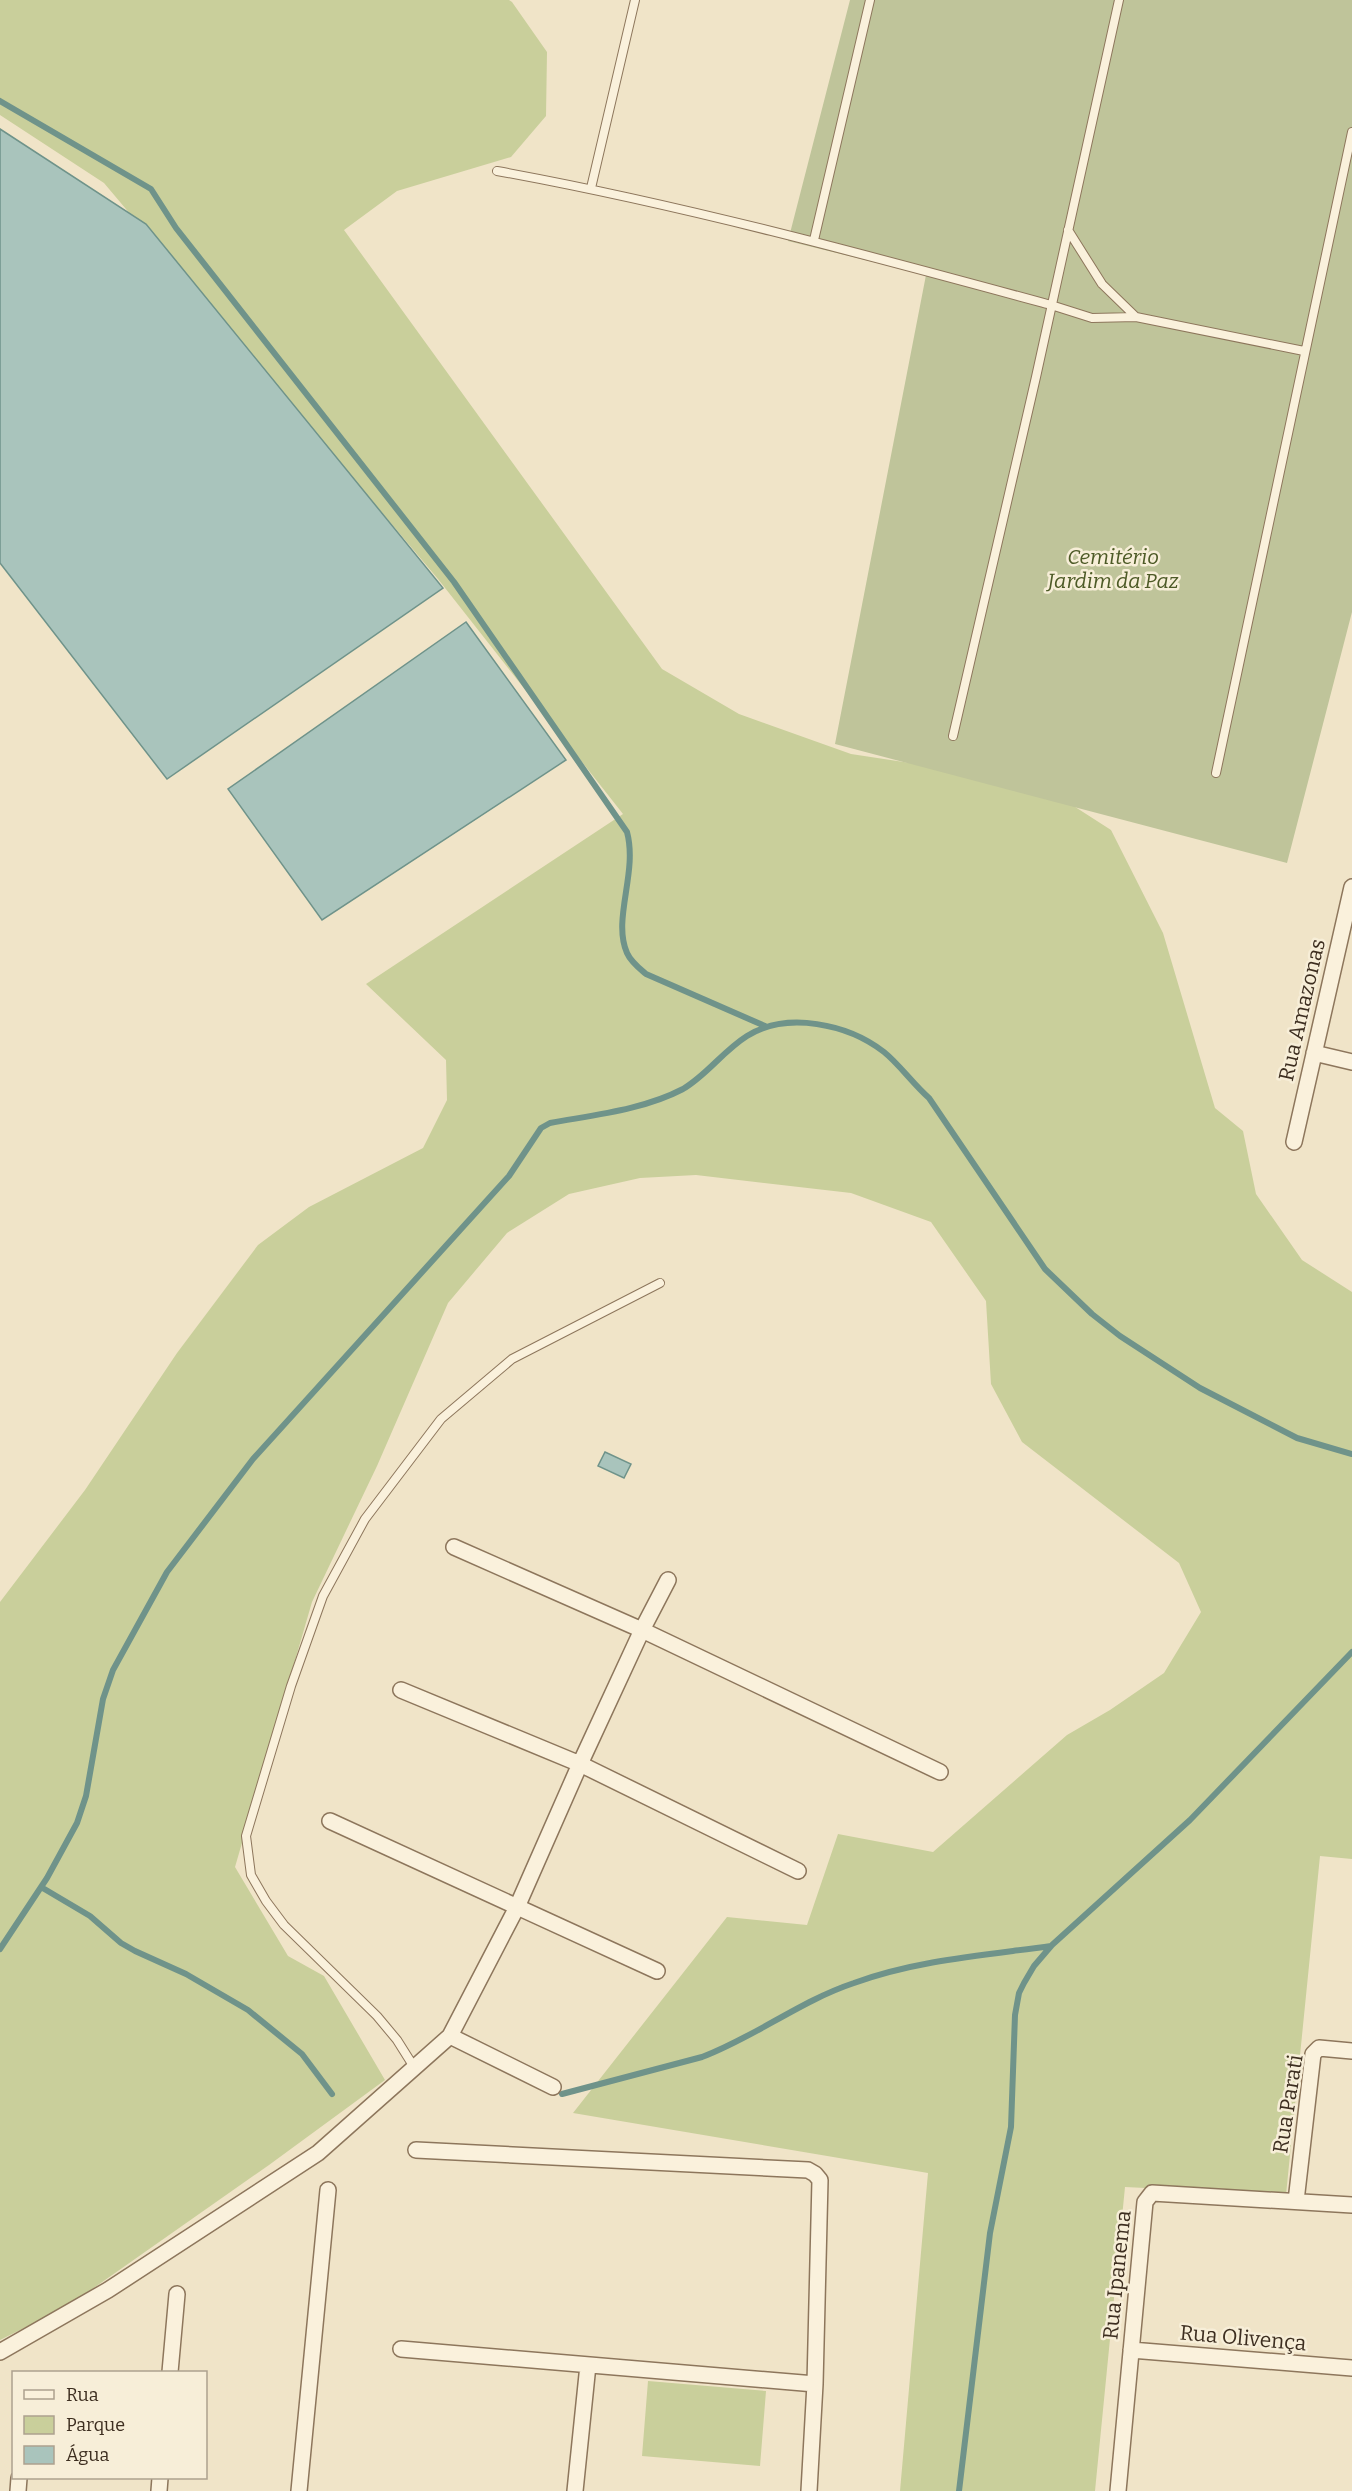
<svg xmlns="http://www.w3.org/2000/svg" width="1352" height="2491" font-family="Bitter,serif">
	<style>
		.green { fill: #c9cf9b }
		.cemetery { fill: #bfc49a }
		.water { fill: #a9c4bc; stroke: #6f938a; stroke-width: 1.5 }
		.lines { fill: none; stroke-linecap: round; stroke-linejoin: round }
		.stream { stroke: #6f938a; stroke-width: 6 }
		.lane-casing { stroke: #8d765c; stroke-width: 10 }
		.street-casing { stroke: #8d765c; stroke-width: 18 }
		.lane { stroke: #faf1dc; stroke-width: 8 }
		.street { stroke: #faf1dc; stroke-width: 15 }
		.labels { text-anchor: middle; stroke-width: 5; stroke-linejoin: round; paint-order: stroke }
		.park-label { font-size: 21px; font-style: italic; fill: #4d5a26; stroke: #f7eed8 }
		.street-label { font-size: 21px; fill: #3d2e20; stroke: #f7eed8 }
	</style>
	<rect width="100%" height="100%" fill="#f0e4c8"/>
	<path class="green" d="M0,0H509L512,2L547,52L546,116L511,157L397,191L344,230L662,669L739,714L851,754L963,771L1055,794L1111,830L1163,933L1215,1108L1243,1131L1256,1194L1302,1260L1352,1292V1859L1320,1856L1286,2195L1125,2187L1095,2491H900L928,2173L573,2113L727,1917L807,1925L838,1834L933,1852L1067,1735L1110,1710L1164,1673L1201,1612L1179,1563L1022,1442L991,1384L986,1301L931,1222L851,1193L696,1175L640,1178L569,1194L507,1233L448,1303L377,1466L312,1602L235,1867L288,1956L324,1976L385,2080L269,2165L68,2306L0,2340V1602L85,1490L177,1353L258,1245L309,1207L423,1148L447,1100L446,1060L366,984L623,814L438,579L104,183L0,115Z
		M648,2381L766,2391L760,2466L642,2456Z"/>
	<path class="cemetery" d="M850,0H1352V612L1287,863L835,744L926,275L788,241Z"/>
	<path class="water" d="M0,129L146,224L443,588L167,779L0,563Z
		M466,622L566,760L322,920L228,789Z
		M605,1452L631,1464L624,1478L598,1466Z"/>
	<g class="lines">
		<path class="stream" d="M0,101L151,189L176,228L454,582L627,832C638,873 612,919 627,953C631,962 639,968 646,974L765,1026
			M41,1887L90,1916L121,1943L135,1951L186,1974L248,2010L302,2054L332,2094
			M0,1949L47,1878L77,1823L86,1796L103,1699L113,1670L167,1572L253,1459L509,1176L541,1128L550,1123C593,1115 643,1110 683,1089C707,1075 723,1051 747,1036C787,1011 848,1024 884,1052C900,1065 913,1084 929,1098L1045,1269L1092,1314L1120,1336L1200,1388L1297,1438L1352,1454
			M562,2094L702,2057C755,2037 800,2001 854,1983C917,1960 986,1955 1051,1946
			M959,2491L990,2233L1011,2127L1015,2015L1019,1993L1024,1983L1034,1966L1052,1945L1190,1820L1352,1652"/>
		<g class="lane-casing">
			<path id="lane" d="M497,171C684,205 867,255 1051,305L1092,318L1136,317L1304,351
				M591,188L635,0
				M1068,230L1102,284L1136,317
				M814,240L870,0
				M953,736L1036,377L1119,0
				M1216,773L1352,132
				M414,2067L397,2040L377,2016L284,1925L266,1901L251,1875L246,1836L291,1686L323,1596L365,1519L441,1419L512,1359L660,1283"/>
		</g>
		<g class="street-casing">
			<path id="street" d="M1314,1053L1352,1062
				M1294,1142L1352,887
				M454,1547L642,1630L940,1772
				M401,1690L580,1764L798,1871
				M330,1821L657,1971
				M450,2036L553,2087
				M416,2150L808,2170L815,2174L820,2180L815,2384L809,2491
				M1296,2201L1313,2054L1319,2048L1352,2051
				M401,2349L815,2384
				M1131,2350L1352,2368
				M0,2352L108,2290L318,2153L450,2036L517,1907L580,1764L642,1630L668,1580
				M170,2372L177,2294
				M18,2491L19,2478
				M159,2491L160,2478
				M299,2491L328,2190
				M575,2491L588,2365
				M1118,2491L1145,2202L1152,2193L1352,2205"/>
		</g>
		<use href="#lane" class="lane"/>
		<use href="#street" class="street"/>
	</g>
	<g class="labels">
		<g class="park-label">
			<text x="1113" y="564">Cemitério<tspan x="1113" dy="24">Jardim da Paz</tspan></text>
		</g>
		<g class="street-label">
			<text transform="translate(1302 1010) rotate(-77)" y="7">Rua Amazonas</text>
			<text transform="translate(1288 2104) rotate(-81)" y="7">Rua Parati</text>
			<text transform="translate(1117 2275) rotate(-84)" y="7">Rua Ipanema</text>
			<text transform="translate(1243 2338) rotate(5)" y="7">Rua Olivença</text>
		</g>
	</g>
	<rect x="12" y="2371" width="195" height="108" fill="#f7eed8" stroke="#ada18e" stroke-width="1.5"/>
	<rect x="24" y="2390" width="30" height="9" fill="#faf1dc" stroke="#ada18e" stroke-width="1.5"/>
	<text x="66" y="2401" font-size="18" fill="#3d2e20">Rua</text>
	<rect x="24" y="2416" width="30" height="18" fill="#c9cf9b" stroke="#ada18e" stroke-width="1.5"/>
	<text x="66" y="2431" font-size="18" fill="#3d2e20">Parque</text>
	<rect x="24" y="2446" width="30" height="18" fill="#a9c4bc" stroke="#ada18e" stroke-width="1.5"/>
	<text x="66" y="2461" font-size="18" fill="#3d2e20">Água</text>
</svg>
